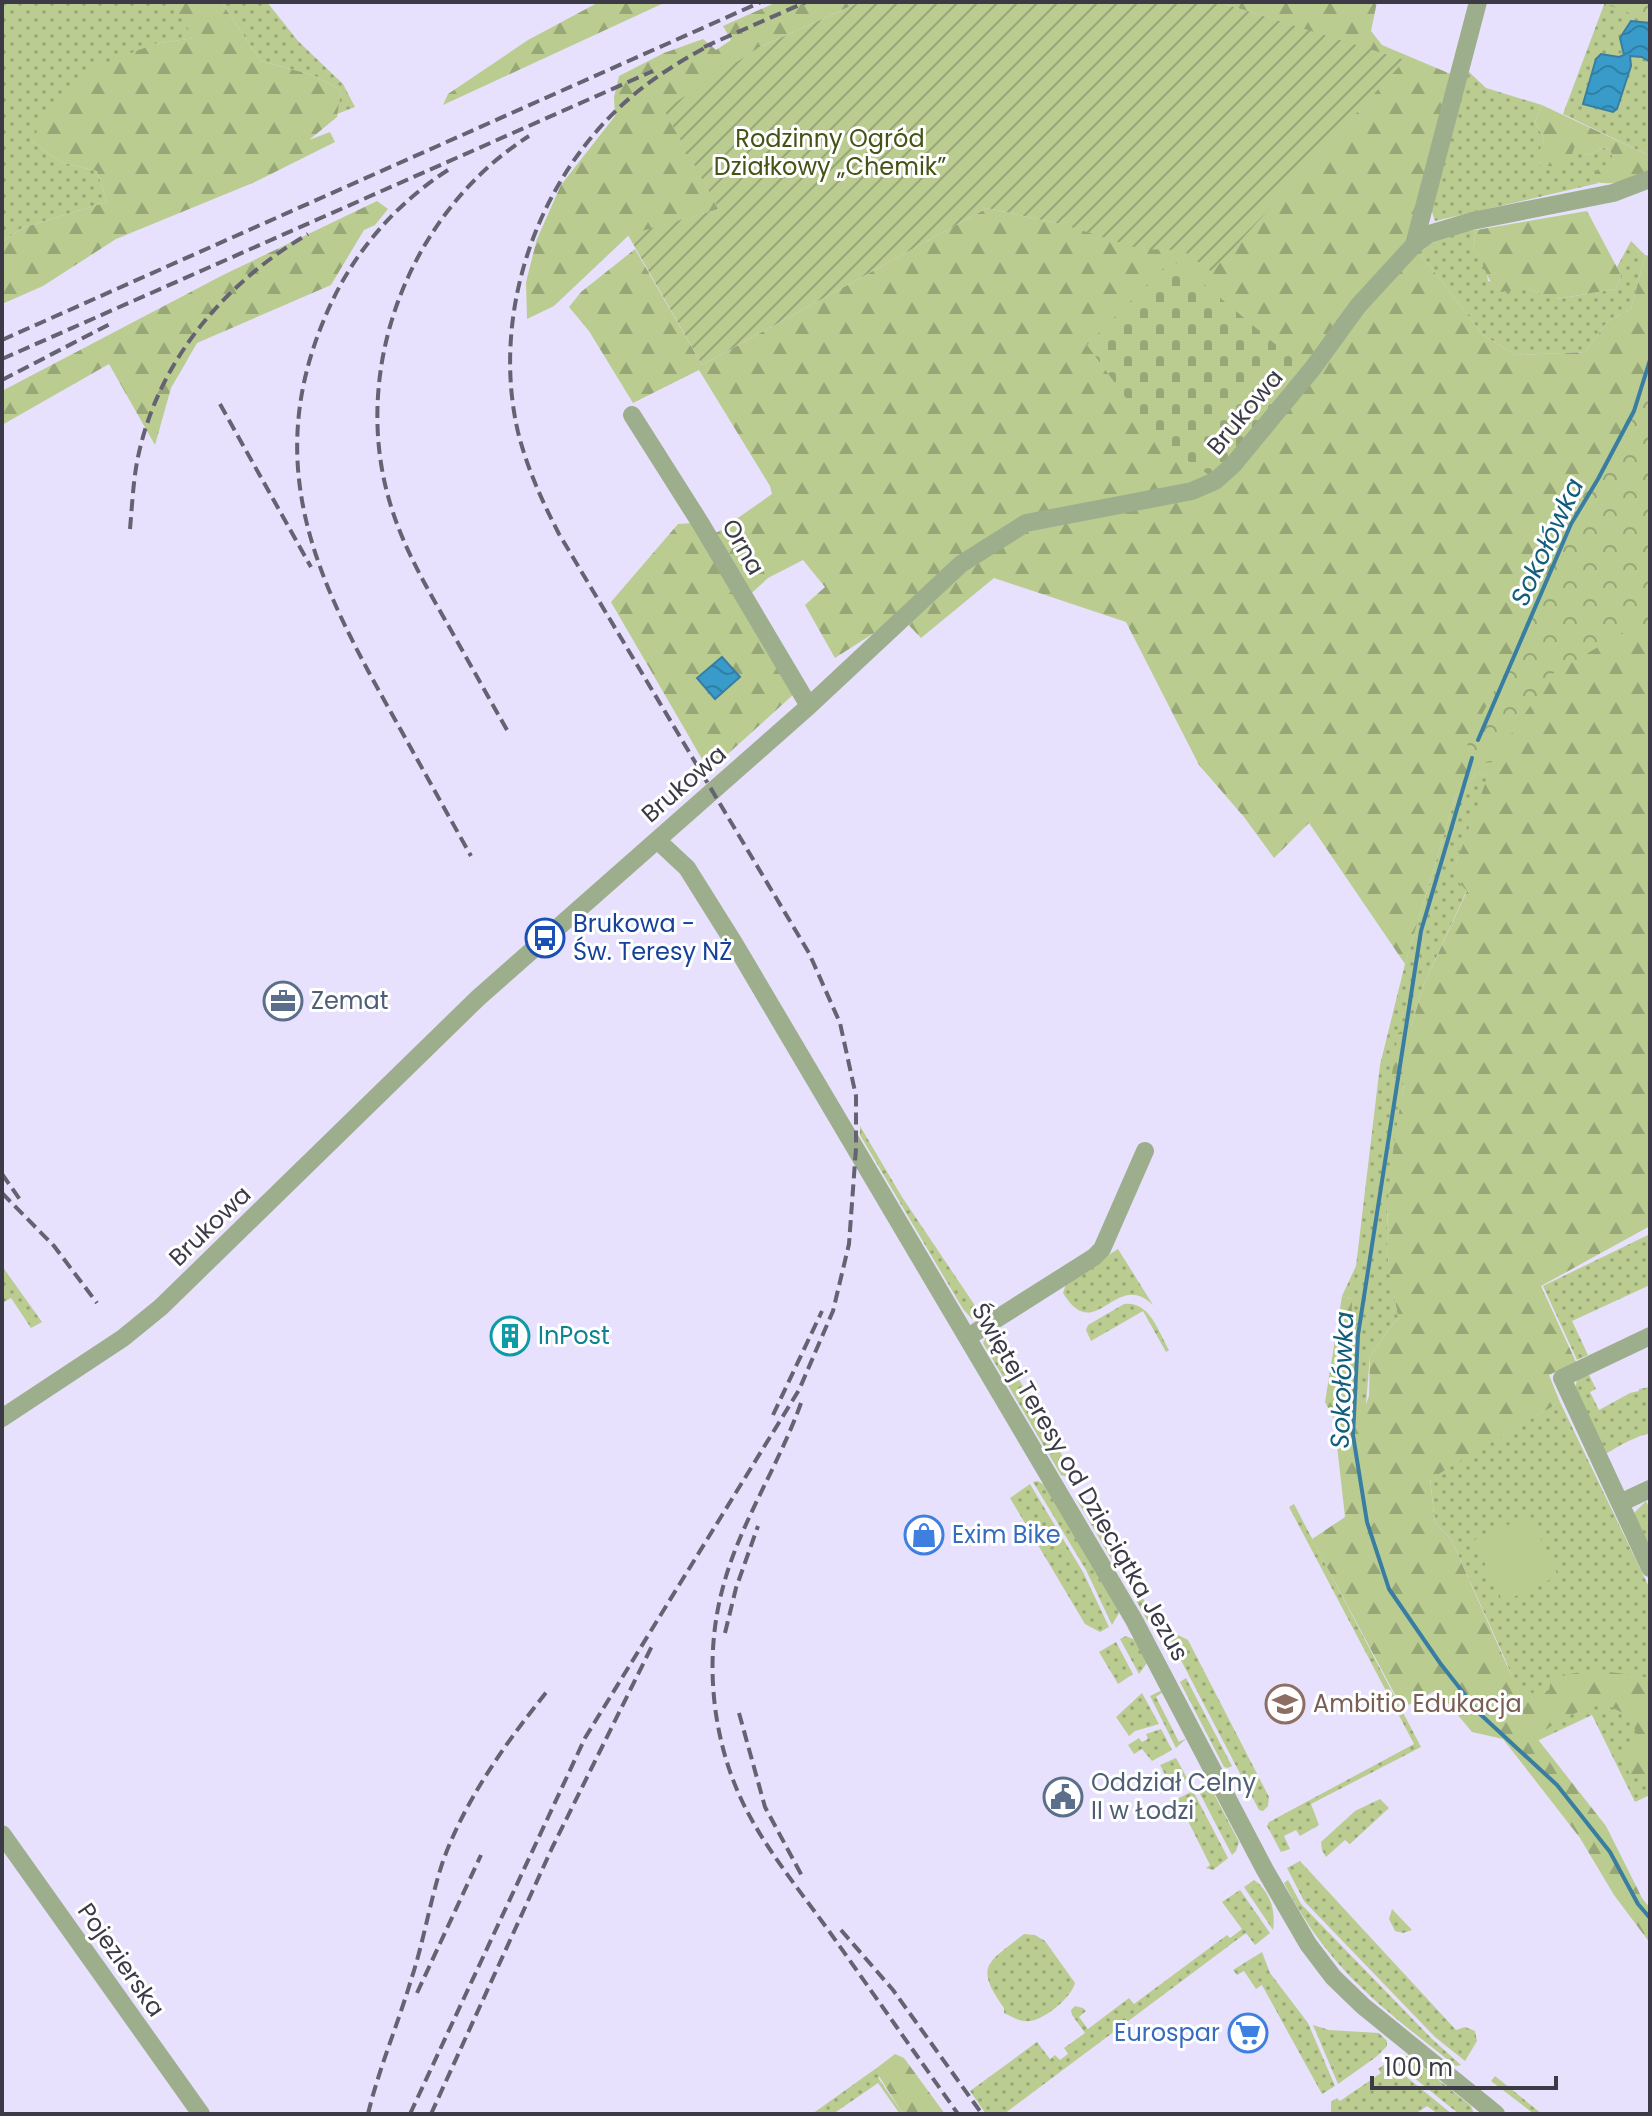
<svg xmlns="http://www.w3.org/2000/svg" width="1652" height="2116" font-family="Poppins,sans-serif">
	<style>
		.grass { fill: url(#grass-dots) }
		.forest { fill: url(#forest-firs) }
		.cemetery { fill: url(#cemetery-stones) }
		.park { fill: url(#park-crowns) }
		.garden { fill: url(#garden-furrows) }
		.pitch { fill: #bacc90 }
		.water { fill: url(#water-waves); stroke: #397ea2; stroke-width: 2 }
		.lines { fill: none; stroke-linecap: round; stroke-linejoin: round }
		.stream { stroke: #397ea2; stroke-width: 4 }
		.minor { stroke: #9dae8c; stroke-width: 18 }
		.rail { stroke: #656272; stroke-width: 4; stroke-dasharray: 12 6; stroke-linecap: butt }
		.labels { text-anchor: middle; stroke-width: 6; stroke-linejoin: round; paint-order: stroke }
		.park-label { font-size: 24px; fill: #455316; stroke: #fff }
		.street-label { font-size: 24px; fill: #3c3a47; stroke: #fff }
		.transit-label { font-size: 24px; fill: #164399; stroke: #fff; text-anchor: start }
		.service-label { font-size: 24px; fill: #4e5e75; stroke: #fff; text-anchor: start }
		.culture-label { font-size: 24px; fill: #0d838f; stroke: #fff; text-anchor: start }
		.shop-label { font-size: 24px; fill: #366cbe; stroke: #fff; text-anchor: start }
		.education-label { font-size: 24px; fill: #785e54; stroke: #fff; text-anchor: start }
		.water-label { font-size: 26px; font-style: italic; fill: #125d7d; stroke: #fff }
	</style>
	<defs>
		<pattern id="grass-dots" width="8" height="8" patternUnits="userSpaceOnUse" patternTransform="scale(2)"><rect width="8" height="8" fill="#bacc90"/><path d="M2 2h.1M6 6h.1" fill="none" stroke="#98a777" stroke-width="1.8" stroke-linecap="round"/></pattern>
		<pattern id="forest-firs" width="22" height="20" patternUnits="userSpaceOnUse" patternTransform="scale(2)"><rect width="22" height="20" fill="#bacc90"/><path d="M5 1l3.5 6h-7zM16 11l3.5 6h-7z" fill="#98a777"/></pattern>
		<pattern id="cemetery-stones" width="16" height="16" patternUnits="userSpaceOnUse" patternTransform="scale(2)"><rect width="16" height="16" fill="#bacc90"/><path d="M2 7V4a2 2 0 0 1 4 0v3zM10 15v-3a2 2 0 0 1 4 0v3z" fill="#98a777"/></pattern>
		<pattern id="park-crowns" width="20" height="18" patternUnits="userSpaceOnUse" patternTransform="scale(2)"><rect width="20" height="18" fill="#bacc90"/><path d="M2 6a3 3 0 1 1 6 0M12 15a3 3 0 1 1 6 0" fill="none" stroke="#98a777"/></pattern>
		<pattern id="garden-furrows" width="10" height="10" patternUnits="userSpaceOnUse" patternTransform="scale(2)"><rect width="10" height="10" fill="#bacc90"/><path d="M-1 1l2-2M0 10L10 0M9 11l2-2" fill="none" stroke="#98a777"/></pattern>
		<pattern id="water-waves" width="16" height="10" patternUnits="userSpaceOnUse" patternTransform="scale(2)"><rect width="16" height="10" fill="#389bc9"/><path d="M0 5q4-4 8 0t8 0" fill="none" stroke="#307fa5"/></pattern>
	</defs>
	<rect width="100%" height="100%" fill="#e7e1fd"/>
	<path class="grass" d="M2,2H171L195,38L154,44L31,141L61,162L97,171L107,202L22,228L2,242Z
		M221,2H267L298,41L343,84L355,107L337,114L341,90L313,75L261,61Z
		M1605,2L1650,9V23L1639,21L1620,38L1624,55L1619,57L1601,54L1631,66V56L1642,57L1650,62V156L1563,114Z
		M1467,70L1486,88L1542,105L1535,122L1544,139L1535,165L1577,139L1588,155L1603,148L1610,149L1614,161L1591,180L1599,183L1435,221L1430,206Z
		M1476,230L1473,249L1485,263L1488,281L1528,289L1557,299L1616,289L1621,275L1617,267L1631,241L1645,255L1631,309L1608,321L1585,352L1516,355L1483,335L1419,252L1446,233Z
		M1478,772L1489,776L1456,863L1467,890L1424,984L1411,1027L1387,1215L1388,1259L1398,1317L1370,1356L1366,1404C1340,1388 1350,1326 1352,1299L1342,1296L1356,1266L1380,1065L1405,964L1456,795Z
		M860,1126L902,1197L984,1319H972L963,1309L860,1135Z
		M1650,1234V1285L1572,1321L1588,1355L1577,1360L1543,1286Z
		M1118,1249L1153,1305C1115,1268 1096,1347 1063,1293L1067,1281Z
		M2,1266L42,1322L31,1328L11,1298L2,1303Z
		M1124,1304C1150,1301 1158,1331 1169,1350L1166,1352L1143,1311L1091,1341L1086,1330L1088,1325Z
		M990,1329L1059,1449L1073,1479L1061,1475L983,1343Z
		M1588,1373L1596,1389L1590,1392L1599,1410L1630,1393L1639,1391V1389L1650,1387L1649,1434C1637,1435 1618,1447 1605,1454L1575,1390L1577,1379Z
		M1560,1402L1650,1589V1795L1635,1802L1592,1715L1537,1741L1505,1659L1451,1539L1435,1523L1430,1478Z
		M1038,1481L1044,1485L1117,1606L1119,1613L1112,1625L1086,1570L1033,1482Z
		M1030,1484L1083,1572L1109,1627L1100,1632L1085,1624L1010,1498Z
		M1079,1491L1123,1566L1112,1560L1077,1500Z
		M1646,1501L1650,1509V1549L1633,1514Z
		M1294,1504L1421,1747L1311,1804L1319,1825L1300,1836L1296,1830L1284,1836L1290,1849L1281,1852L1267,1826L1269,1822L1414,1744L1289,1507Z
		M1133,1580L1156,1622L1147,1620L1130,1589Z
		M1178,1635L1188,1640L1269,1797L1268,1806L1263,1811L1259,1810L1171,1641Z
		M1126,1636L1135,1640L1147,1663L1139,1674L1120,1639Z
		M1116,1642L1133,1674L1118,1684L1099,1652Z
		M1186,1678L1232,1766L1228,1768L1224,1767L1180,1682Z
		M1162,1690L1163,1692L1156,1697L1179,1742L1187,1738L1176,1748L1150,1696Z
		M1142,1693L1159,1724L1135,1731L1129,1736L1116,1717Z
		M1161,1729L1172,1750L1152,1761L1142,1749L1134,1754L1128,1745L1139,1738L1142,1742L1148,1739L1146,1734Z
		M1176,1758L1187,1778L1172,1788L1160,1765Z
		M1203,1787L1212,1790L1239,1842L1236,1851L1232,1855L1197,1788Z
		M1193,1791L1228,1858L1213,1870L1206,1868L1210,1865L1177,1799Z
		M1380,1799L1389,1808L1350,1844L1345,1840L1326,1857L1322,1850L1321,1842L1355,1811Z
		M1300,1861L1456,2030L1465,2027L1475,2031L1477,2041L1465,2061L1435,2037L1304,1901L1287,1868Z
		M1254,1880C1270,1891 1276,1911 1273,1930L1244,1887Z
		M1288,1880L1301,1904L1432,2039L1461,2065L1456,2066C1381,2007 1329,1970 1284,1883Z
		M1240,1890L1270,1933L1255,1945L1246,1933L1004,2114H986L970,2091L1037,2042L1050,2059L1055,2055L1060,2060L1068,2054L1064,2048L1085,2033L1072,2015L1071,2010L1075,2006L1083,2008L1086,2011L1079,2017L1088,2029L1129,1998L1134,2004L1227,1935L1230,1938L1242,1929L1222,1902Z
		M1392,1909L1412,1930L1403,1933L1395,1931L1389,1919Z
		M1024,1934L1035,1935L1045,1941L1075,1983C1072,1997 1044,2020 1030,2021C1019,2022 1013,2017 1004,2013V2008C974,1966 987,1963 1024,1934Z
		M1262,1952L1270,1973L1308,2023L1335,2086L1322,2094L1262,1985L1256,1989L1244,1971L1237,1975L1233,1970Z
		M1313,2025L1329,2030L1379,2033L1387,2041V2046L1376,2057L1338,2084Z
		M1400,2056H1409L1471,2106L1474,2114H1459L1392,2060Z
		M1388,2062L1452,2114H1438L1427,2106L1415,2114H1331V2102L1337,2098L1340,2101L1381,2073L1378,2069Z
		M878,2067L879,2079L903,2114H900L878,2083L833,2114H812Z
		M1495,2076L1542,2114H1534L1491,2081Z"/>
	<path class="forest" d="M171,2H221L261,61L313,75L341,90L337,117L309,140L330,132L335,142L255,182L116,239L43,286L2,304V242L22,228L107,202L97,171L61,162L31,141L59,97L101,65L154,44L194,38Z
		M599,2H666L443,105L448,94L528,40Z
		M777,2H860L758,48L719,209L628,236L554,306L527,319L526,282L537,239L561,185L615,116L614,97L619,76L664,53L703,39L716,50L731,40L723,26Z
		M1218,2H1377L1371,31L1382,45L1453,75L1409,239L1483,335L1516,355L1585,352L1608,321L1631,309L1645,255L1650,256V1226L1541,1286L1576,1362L1549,1375L1560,1402L1430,1479L1435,1523L1451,1539L1513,1679L1539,1698L1549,1690L1551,1680C1584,1666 1616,1672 1650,1678V1786L1629,1773L1622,1757L1634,1748L1637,1733L1625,1714L1603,1703L1562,1718L1536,1737L1606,1826L1642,1898L1650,1908V1943L1614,1895L1580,1838L1503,1739L1472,1732L1437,1690L1402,1708L1312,1539L1345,1517L1334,1419L1325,1402L1342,1296L1352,1299C1353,1328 1338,1384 1366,1404L1369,1396L1370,1356L1398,1317C1395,1297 1389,1276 1388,1256C1384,1198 1394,1141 1404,1084L1392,1074L1398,1033L1411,1027L1424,984L1467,891L1458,881L1456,863L1488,776L1478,772L1456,795L1405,964L1309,823L1274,858L1244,817L1199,765L1126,622L994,578L921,638L902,618L888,624L835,658L805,605L825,587L803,560L768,578L741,603L794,694L709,771L611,602L678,524L693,523L700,533L718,532L772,494L770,486L699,370L633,403L589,331L569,307L581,292L635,249L702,365L987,208L1060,224L1064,218L1070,219L1275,20Z
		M1542,105L1650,156V173C1631,179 1609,188 1590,180L1600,167L1614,161L1610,149L1603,148L1588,155L1577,140L1572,154L1562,167L1534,165L1544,139L1535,122Z
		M377,201L388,209L375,225L364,230L331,285L197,343L171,388L155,445L109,364L2,425V391L223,275Z
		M1587,211L1621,275L1616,289L1556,299L1528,289L1500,292C1483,277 1488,267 1473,249L1476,230Z
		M895,2054L904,2058L945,2114H903L877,2073L878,2067Z"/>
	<path class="cemetery" d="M1171,261L1182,266L1305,369L1212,477L1157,440L1087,345Z"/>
	<path class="park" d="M1601,2H1650V21Z
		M1650,353V624L1634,626L1552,674L1492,762L1478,764L1466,756L1468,741L1509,663L1564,538L1579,492L1614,448L1642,386Z"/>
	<path class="garden" d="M860,2H1218L1405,60L1212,272L1182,250L1140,249L1071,227L1070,220L1064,218L1060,224L987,208L702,365L628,235L719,209L664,110L758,48Z"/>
	<path class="pitch" d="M1530,1515L1558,1576L1503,1602L1474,1540Z"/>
	<path class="water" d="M1631,21L1650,23V62L1642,57L1630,56L1631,66L1617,109L1613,112L1583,104L1596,59L1601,54L1619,57L1624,55L1620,38Z
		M722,657L740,677L715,699L697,678Z"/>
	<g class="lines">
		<path class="stream" d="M1478,740L1571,524L1598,479L1634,411L1650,360
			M1472,758L1421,931L1358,1335L1353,1435L1367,1522L1389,1589L1440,1663L1480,1714L1557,1785L1610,1852L1638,1904L1650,1918"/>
		<path class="minor" d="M1414,245L1478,2
			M632,415L701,524L809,706
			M657,840L687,868L734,943L1134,1620L1265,1870L1308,1944L1333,1977L1363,2006L1496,2114
			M1650,1336L1562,1378L1650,1568
			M968,1337L1094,1257L1102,1249L1145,1151
			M2,1418L123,1338L161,1307L478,998L809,706L961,564L1026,523L1192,491L1215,481L1233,465L1313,368L1358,306L1414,245L1429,234L1472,221L1613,193L1650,179
			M1620,1503L1650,1489
			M2,1834L201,2114"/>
		<path class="rail" d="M704,47L806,2
			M448,170C391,207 348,259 323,322C263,468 317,580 388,707C416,757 443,806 471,856
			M2,340L761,2
			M2,359L653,71
			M2,380L110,324
			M220,404L311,567
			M130,529C132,507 133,484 137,462C156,363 223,284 308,234
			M507,730C486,693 465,655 444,618C423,581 402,544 390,503C349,367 411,211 529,136
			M2,1174L21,1201
			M2,1193L54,1246L97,1303
			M801,1403C779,1465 739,1525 723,1587C703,1660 712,1744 747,1811C771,1857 806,1898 836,1941C877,1999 917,2056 958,2114
			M773,1415L822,1311
			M725,1633L736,1588L758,1526
			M739,1713L765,1807L802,1876
			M841,1930L893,1990L982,2114
			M417,1993L481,1855
			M368,2114C379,2068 398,2024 411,1980C424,1941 430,1900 443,1861C466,1798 507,1741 549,1689
			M410,2114L585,1738L799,1390L833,1311L849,1244L856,1148V1096L840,1023L809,953L559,534C542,501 527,468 518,432C491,316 535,185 622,105C649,80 680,61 712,44
			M431,2114L552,1848L652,1646"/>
	</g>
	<defs>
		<g id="bus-ring" transform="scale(2)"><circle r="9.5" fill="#fff" stroke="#1a4fb4" stroke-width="1.5"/><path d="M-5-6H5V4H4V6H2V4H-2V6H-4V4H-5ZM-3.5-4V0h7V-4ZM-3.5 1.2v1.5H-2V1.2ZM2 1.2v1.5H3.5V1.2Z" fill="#1a4fb4"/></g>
		<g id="office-ring" transform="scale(2)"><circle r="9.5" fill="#fff" stroke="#5c6f8a" stroke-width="1.5"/><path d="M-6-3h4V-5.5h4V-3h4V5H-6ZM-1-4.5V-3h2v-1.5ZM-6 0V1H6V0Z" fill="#5c6f8a"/></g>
		<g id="building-ring" transform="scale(2)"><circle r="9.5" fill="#fff" stroke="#0f9aa8" stroke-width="1.5"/><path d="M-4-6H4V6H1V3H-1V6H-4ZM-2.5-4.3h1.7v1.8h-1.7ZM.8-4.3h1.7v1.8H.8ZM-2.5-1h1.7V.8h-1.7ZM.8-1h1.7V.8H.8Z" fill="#0f9aa8"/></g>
		<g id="shop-ring" transform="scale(2)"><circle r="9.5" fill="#fff" stroke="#3f7fe0" stroke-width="1.5"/><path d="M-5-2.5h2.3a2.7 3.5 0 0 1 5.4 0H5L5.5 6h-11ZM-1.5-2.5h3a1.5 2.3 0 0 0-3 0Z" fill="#3f7fe0"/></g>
		<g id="school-ring" transform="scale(2)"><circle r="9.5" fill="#fff" stroke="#8d6e63" stroke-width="1.5"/><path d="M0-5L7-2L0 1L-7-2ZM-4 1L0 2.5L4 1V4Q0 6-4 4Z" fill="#8d6e63"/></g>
		<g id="civic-ring" transform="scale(2)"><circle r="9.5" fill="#fff" stroke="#5c6f8a" stroke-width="1.5"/><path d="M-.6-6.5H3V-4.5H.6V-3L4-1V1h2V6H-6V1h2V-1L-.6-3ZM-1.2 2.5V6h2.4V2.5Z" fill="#5c6f8a"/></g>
		<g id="supermarket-ring" transform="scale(2)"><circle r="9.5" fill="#fff" stroke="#3f7fe0" stroke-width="1.5"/><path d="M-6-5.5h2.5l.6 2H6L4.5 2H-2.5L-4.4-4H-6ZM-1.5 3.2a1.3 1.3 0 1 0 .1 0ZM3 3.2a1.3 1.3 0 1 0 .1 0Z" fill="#3f7fe0"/></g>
	</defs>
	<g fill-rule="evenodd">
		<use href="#bus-ring" x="545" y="938"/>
		<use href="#office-ring" x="283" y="1001"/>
		<use href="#building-ring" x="510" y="1336"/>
		<use href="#shop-ring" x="924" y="1535"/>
		<use href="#school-ring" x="1285" y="1704"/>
		<use href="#civic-ring" x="1063" y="1797"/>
		<use href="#supermarket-ring" x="1248" y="2033"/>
	</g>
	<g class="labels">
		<g class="park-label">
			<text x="830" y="147">Rodzinny Ogród<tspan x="830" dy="28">Działkowy „Chemik”</tspan></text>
		</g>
		<g class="street-label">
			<text transform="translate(1245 412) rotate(-50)" y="8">Brukowa</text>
			<text transform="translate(743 547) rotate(60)" y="8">Orna</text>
			<text transform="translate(684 784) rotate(-41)" y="8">Brukowa</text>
			<text transform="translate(210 1226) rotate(-44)" y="8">Brukowa</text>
			<text transform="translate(1080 1482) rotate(60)" y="8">Świętej Teresy od Dzieciątka Jezus</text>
			<text transform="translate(121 1960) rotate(55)" y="8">Pojezierska</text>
		</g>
		<g class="transit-label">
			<text x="573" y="932">Brukowa -<tspan x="573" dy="28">Św. Teresy NŻ</tspan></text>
		</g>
		<g class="service-label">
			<text x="311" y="1009">Zemat</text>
			<text x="1091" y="1791">Oddział Celny<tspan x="1091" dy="28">II w Łodzi</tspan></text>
		</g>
		<g class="culture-label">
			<text x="538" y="1344">InPost</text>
		</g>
		<g class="shop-label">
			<text x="952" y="1543">Exim Bike</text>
			<text x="1220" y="2041" text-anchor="end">Eurospar</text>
		</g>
		<g class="education-label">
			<text x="1313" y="1712">Ambitio Edukacja</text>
		</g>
		<g class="water-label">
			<text transform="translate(1547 542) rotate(-65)" y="9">Sokołówka</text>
			<text transform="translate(1342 1380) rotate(-88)" y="9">Sokołówka</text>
		</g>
	</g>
	<rect width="1652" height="2116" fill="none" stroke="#3c3a47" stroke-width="8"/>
	<path d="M1372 2076v12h184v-12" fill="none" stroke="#3c3a47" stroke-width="4"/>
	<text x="1384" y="2076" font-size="24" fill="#3c3a47" stroke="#ffffff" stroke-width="6" paint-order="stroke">100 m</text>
</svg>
